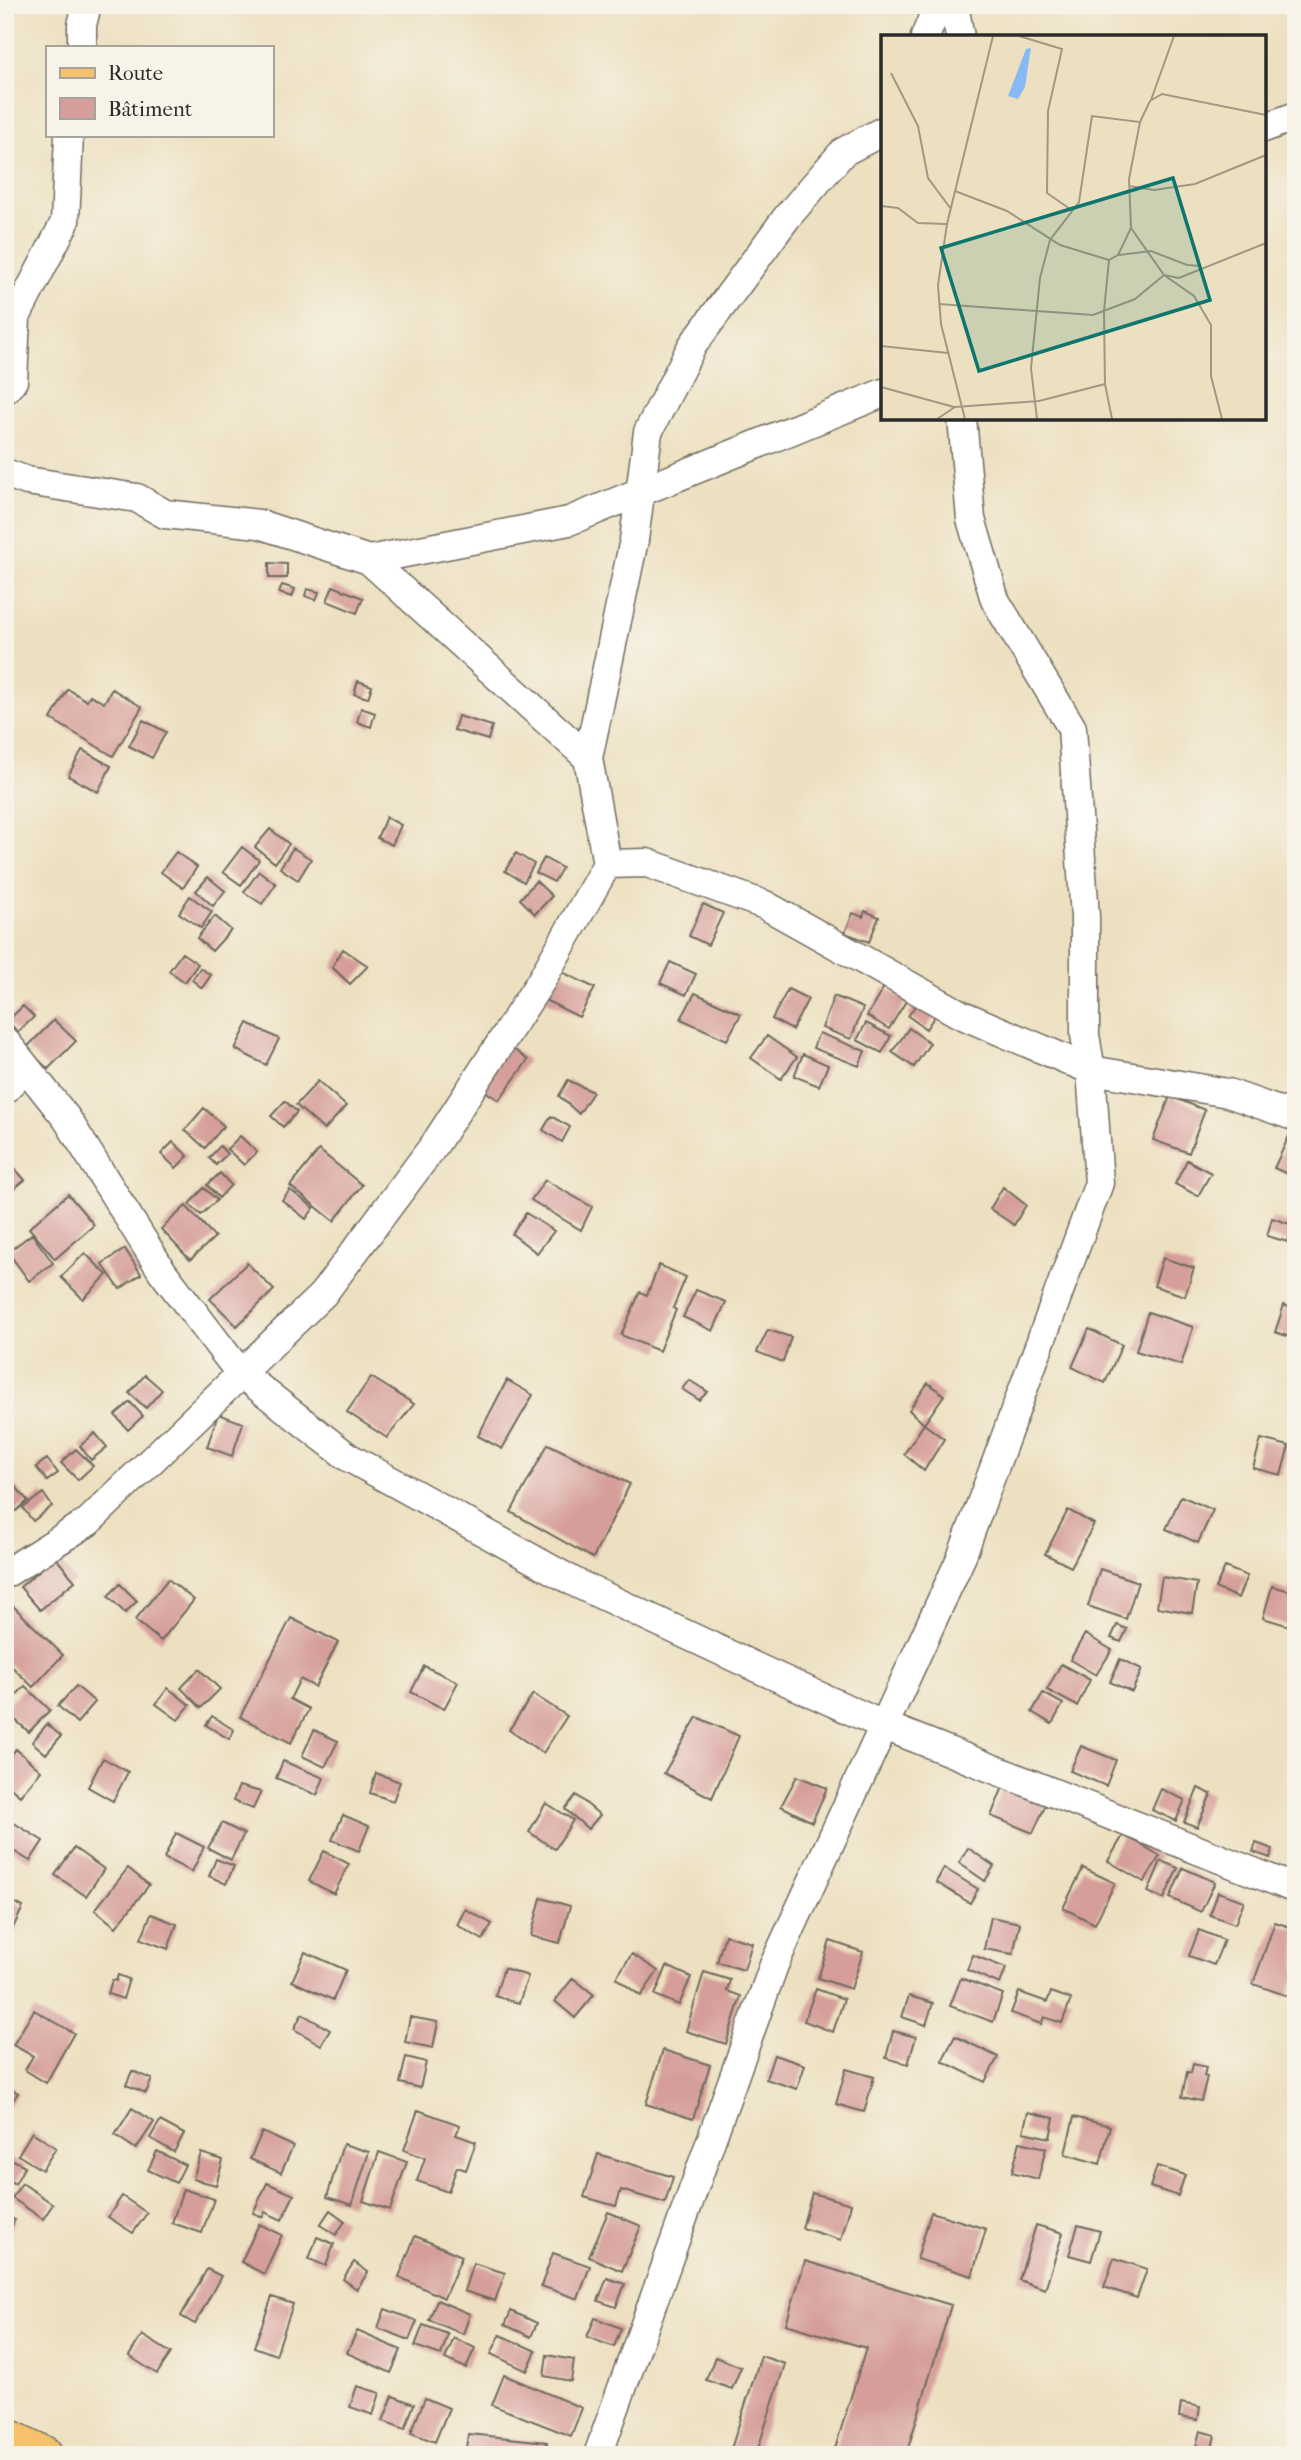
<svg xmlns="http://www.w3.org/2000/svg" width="1301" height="2460" font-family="'IM FELL French Canon',serif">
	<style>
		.building { fill: #d69e9a }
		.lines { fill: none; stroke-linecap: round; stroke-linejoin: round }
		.street-casing { stroke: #6f6a5f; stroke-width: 31 }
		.primary-casing { stroke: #6f6a5f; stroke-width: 41 }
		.street { stroke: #fff; stroke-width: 28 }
		.primary { stroke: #f5c16b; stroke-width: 38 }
		.inset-road { fill: none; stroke: #9f9884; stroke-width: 2 }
		.view { fill: #0f766e; fill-opacity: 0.15; stroke: #0f766e; stroke-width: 3.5 }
		.inset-edge { fill: none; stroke: #2b2b2b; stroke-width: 3.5 }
	</style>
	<rect width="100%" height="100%" fill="#f7f3e8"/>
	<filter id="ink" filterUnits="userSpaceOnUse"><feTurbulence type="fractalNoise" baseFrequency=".0143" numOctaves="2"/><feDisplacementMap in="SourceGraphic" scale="14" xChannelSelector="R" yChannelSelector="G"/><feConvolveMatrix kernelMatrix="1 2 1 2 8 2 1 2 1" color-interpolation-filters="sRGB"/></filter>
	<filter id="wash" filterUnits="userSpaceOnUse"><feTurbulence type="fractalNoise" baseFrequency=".00686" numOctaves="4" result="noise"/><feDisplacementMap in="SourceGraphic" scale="28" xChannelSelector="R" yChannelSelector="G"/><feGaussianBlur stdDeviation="1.57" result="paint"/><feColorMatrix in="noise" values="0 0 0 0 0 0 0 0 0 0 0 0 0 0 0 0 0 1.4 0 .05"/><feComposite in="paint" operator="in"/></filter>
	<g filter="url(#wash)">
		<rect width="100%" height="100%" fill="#ede0c0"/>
		<g id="blocks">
			<path class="building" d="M269,563L287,564V578H269Z
				M282,585L295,589L292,597L279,593Z
				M333,586L363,598L357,613L327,601Z
				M307,589L319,592L316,600L305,596Z
				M358,681L372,686L368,698L354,694Z
				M68,689L87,701L90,695L104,703L112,689L142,707L113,756L51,719Z
				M361,708L375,713L371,727L357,722Z
				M458,716L492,726L488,740L454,730Z
				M143,720L166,732L152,758L129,746Z
				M82,750L111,766L98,792L68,776Z
				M386,817L401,825L392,845L377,838Z
				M270,829L289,844L275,863L255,847Z
				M242,847L259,860L241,885L223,872Z
				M293,848L311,859L298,880L280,868Z
				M176,852L197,867L183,888L161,872Z
				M516,853L534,864L524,882L505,871Z
				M544,858L562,868L554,882L536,873Z
				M259,871L276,884L262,904L244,892Z
				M208,877L225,891L213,906L196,891Z
				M536,881L552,896L535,914L520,899Z
				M190,896L212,912L201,928L179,913Z
				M703,904L723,913L708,945L689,936Z
				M865,911L879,917L869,942L845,933L853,913L863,917Z
				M215,916L231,930L212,951L197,938Z
				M343,949L368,966L350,984L332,967Z
				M182,953L198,964L185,982L169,971Z
				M670,962L696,974L686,995L660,983Z
				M200,968L211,975L202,988L192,980Z
				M562,972L595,988L579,1017L545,1000Z
				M884,987L906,1001L889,1029L867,1016Z
				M788,989L808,999L792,1030L772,1019Z
				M695,993L741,1014L727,1040L681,1019Z
				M834,996L863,1008L851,1039L822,1028Z
				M918,1002L936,1014L926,1029L908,1016Z
				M23,1006L34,1017L18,1032L7,1021Z
				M54,1020L76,1041L48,1069L26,1048Z
				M248,1023L279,1039L266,1065L235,1049Z
				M866,1023L891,1036L882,1053L857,1040Z
				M909,1028L930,1043L914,1067L892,1052Z
				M819,1033L865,1051L859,1066L813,1048Z
				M767,1036L797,1057L781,1079L751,1058Z
				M508,1045L528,1060L499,1100L480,1088Z
				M803,1054L828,1065L819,1086L794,1076Z
				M568,1080L593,1092L579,1114L559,1096Z
				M318,1081L346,1106L324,1130L296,1105Z
				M1170,1096L1205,1110L1189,1153L1153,1140Z
				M285,1101L297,1112L283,1127L271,1116Z
				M204,1108L224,1126L205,1148L185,1130Z
				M551,1116L570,1127L562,1142L543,1130Z
				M1290,1134L1296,1136V1178L1274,1168Z
				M240,1136L257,1152L244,1165L227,1149Z
				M173,1142L188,1156L176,1168L161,1154Z
				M220,1146L227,1154L216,1165L209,1158Z
				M319,1150L362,1185L334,1221L290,1186Z
				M1187,1160L1211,1173L1198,1196L1175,1184Z
				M9,1162L25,1180L5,1196V1165Z
				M220,1173L231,1185L219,1198L207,1185Z
				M545,1180L592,1207L581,1230L531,1200Z
				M1003,1187L1026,1205L1014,1225L990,1209Z
				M204,1188L217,1200L201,1215L189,1204Z
				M290,1190L314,1208L306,1219L282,1200Z
				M68,1194L94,1225L55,1259L29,1228Z
				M186,1206L215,1237L190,1260L161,1229Z
				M526,1213L554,1231L537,1253L512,1234Z
				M1272,1218L1293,1225L1288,1242L1267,1236Z
				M32,1234L53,1263L29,1281L8,1252Z
				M125,1249L141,1274L120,1289L102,1264Z
				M85,1253L107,1275L83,1299L61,1277Z
				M1163,1258L1194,1268L1185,1296L1154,1286Z
				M247,1263L274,1290L237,1326L210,1299Z
				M659,1265L686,1277L673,1308L676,1310L659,1351L621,1335L640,1292L647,1295Z
				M696,1290L726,1302L713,1331L683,1317Z
				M1284,1305L1296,1310V1339L1275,1332Z
				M1148,1312L1193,1327L1181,1365L1136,1351Z
				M1089,1329L1122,1345L1105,1383L1072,1367Z
				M768,1330L791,1337L783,1362L757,1352Z
				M145,1375L162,1390L146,1408L129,1393Z
				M371,1377L414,1404L387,1438L347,1412Z
				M507,1380L533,1395L502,1449L478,1436Z
				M689,1380L708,1392L699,1400L682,1389Z
				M928,1383L944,1395L924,1424L909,1410Z
				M130,1402L143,1416L128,1430L115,1415Z
				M218,1414L243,1423L232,1456L207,1447Z
				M924,1424L944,1439L924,1471L904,1454Z
				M95,1433L107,1447L91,1460L80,1446Z
				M1261,1439L1289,1446L1281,1475L1253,1468Z
				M548,1444L630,1484L593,1558L511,1512Z
				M76,1449L93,1466L78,1480L61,1463Z
				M47,1459L58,1473L47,1481L36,1467Z
				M9,1479L28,1501L7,1519L5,1516V1483Z
				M43,1493L52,1506L33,1521L23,1508Z
				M1181,1496L1213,1510L1198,1543L1166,1529Z
				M1068,1510L1094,1524L1071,1567L1045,1554Z
				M1295,1518H1296V1543L1289,1541Z
				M55,1557L75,1581L40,1610L20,1587Z
				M1225,1567L1247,1576L1238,1598L1215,1588Z
				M1100,1569L1138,1582L1126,1619L1088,1606Z
				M1296,1573V1628L1263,1618L1272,1586L1290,1591Z
				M1162,1577L1197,1583L1192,1613L1157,1607Z
				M168,1579L194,1600L161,1641L135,1620Z
				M120,1584L137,1601L125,1613L108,1596Z
				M5,1598L63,1655L33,1687L5,1660Z
				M291,1618L338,1642L315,1687L300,1679L290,1699L309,1709L291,1743L240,1717Z
				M1117,1625L1127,1629L1121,1642L1111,1638Z
				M1085,1634L1112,1650L1096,1675L1070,1660Z
				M1120,1659L1142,1669L1132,1692L1110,1682Z
				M1061,1664L1090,1680L1077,1706L1047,1690Z
				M424,1666L458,1682L444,1709L411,1692Z
				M199,1669L220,1689L201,1708L181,1688Z
				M25,1686L50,1710L29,1732L5,1711V1707Z
				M76,1686L95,1702L77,1723L58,1706Z
				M168,1688L190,1705L178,1720L156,1704Z
				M1043,1693L1063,1704L1052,1724L1032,1712Z
				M533,1694L567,1716L543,1753L509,1730Z
				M212,1716L234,1730L229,1739L206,1725Z
				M697,1717L739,1736L712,1798L664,1773Z
				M47,1724L61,1736L46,1754L32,1742Z
				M314,1730L338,1741L325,1767L302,1756Z
				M1081,1746L1116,1760L1106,1786L1070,1771Z
				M16,1749L41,1771L20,1796L5,1783V1762Z
				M103,1758L128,1772L113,1801L88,1787Z
				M283,1761L324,1778L317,1795L276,1778Z
				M376,1773L400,1782L393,1801L370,1793Z
				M797,1776L827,1788L812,1822L781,1806Z
				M1005,1782L1048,1800L1033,1833L991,1816Z
				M239,1786L261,1792L253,1809L233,1801Z
				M1198,1788L1211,1794L1197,1827L1184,1822Z
				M1161,1789L1185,1800L1176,1821L1152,1810Z
				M576,1795L600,1815L588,1829L565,1809Z
				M546,1803L573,1820L555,1849L529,1832Z
				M5,1804L12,1809L5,1818Z
				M343,1815L369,1826L359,1851L332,1840Z
				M14,1823L43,1841L30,1861L5,1846V1838Z
				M222,1823L244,1834L231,1860L208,1848Z
				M176,1833L204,1847L192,1872L164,1858Z
				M1124,1834L1160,1856L1144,1882L1108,1861Z
				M1256,1843L1273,1849L1270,1858L1253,1852Z
				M74,1848L104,1869L86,1896L55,1875Z
				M968,1848L994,1866L985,1881L959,1863Z
				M324,1851L349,1864L334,1894L309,1881Z
				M216,1859L234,1866L226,1884L209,1876Z
				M1161,1861L1178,1868L1164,1899L1148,1892Z
				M128,1868L149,1885L116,1927L95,1910Z
				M944,1868L978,1889L970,1903L936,1882Z
				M1083,1868L1115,1883L1095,1924L1063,1908Z
				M1183,1868L1215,1882L1201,1912L1170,1898Z
				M1218,1892L1244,1901L1235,1924L1210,1915Z
				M5,1898L23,1907L12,1930L5,1927Z
				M541,1898L570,1906L560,1943L531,1936Z
				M465,1909L492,1924L483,1940L457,1925Z
				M151,1914L177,1924L168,1949L141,1939Z
				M991,1917L1020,1923L1013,1954L984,1949Z
				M1275,1922L1296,1929V1975L1288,1996L1253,1984Z
				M1199,1930L1224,1940L1214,1965L1189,1956Z
				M725,1935L752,1943L744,1970L717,1962Z
				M830,1941L863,1952L851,1989L818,1978Z
				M305,1952L346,1970L333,2000L292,1981Z
				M632,1954L658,1971L641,1996L616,1978Z
				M973,1955L1006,1968L1000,1984L967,1970Z
				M667,1966L691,1977L679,2005L655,1995Z
				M504,1968L528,1976L519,2003L495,1996Z
				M704,1972L730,1980L727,1991L741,1996L726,2044L686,2031Z
				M118,1975L129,1979L123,1999L108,1994L112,1980L116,1981Z
				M573,1978L594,1995L575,2018L555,2001Z
				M961,1978L1003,1994L993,2022L950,2006Z
				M816,1989L844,1999L833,2032L804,2021Z
				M1019,1992L1047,2002L1051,1992L1071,1999L1062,2023L1044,2017L1041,2024L1011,2013Z
				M909,1996L933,2003L926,2025L902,2017Z
				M34,2010L74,2033L46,2083L25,2070L33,2056L13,2045Z
				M302,2014L330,2030L321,2045L294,2029Z
				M410,2017L438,2022L433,2048L405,2042Z
				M893,2031L916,2037L908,2064L886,2058Z
				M955,2036L998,2057L985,2082L942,2061Z
				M663,2050L710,2065L693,2119L646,2104Z
				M774,2055L805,2065L797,2089L766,2079Z
				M406,2057L426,2062L420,2088L400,2083Z
				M1193,2064L1206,2067L1204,2076L1207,2077L1201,2101L1182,2097L1187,2072L1191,2073Z
				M846,2069L874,2077L864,2112L836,2104Z
				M132,2071L152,2079L146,2093L126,2085Z
				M5,2085L18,2093L5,2112Z
				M132,2108L154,2122L136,2149L115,2135Z
				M418,2110L460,2125L456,2135L476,2142L466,2170L457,2167L448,2192L417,2181L425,2158L404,2150Z
				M1028,2112L1054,2118L1050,2138L1023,2132Z
				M1074,2117L1110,2126L1100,2164L1065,2154Z
				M160,2121L184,2134L174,2152L150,2138Z
				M32,2132L56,2148L42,2170L18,2155Z
				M262,2132L293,2146L281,2173L250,2159Z
				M1020,2142L1046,2148L1038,2179L1012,2172Z
				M343,2144L369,2152L352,2205L327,2197Z
				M157,2151L185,2165L176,2183L148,2170Z
				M379,2152L407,2162L390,2210L363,2201Z
				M201,2153L223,2160L216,2185L193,2179Z
				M598,2154L673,2177L665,2203L621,2190L616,2206L584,2197Z
				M5,2156L25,2166L15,2184L5,2179Z
				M1157,2166L1185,2175L1178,2196L1150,2187Z
				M22,2183L53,2204L43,2219L12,2198Z
				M267,2183L294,2195L282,2220L265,2212L263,2217L253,2213Z
				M183,2189L214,2199L202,2233L172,2223Z
				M812,2193L851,2204L841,2240L802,2228Z
				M122,2196L147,2213L133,2233L108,2217Z
				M330,2210L345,2221L336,2235L320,2225Z
				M608,2212L641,2226L622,2271L589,2257Z
				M931,2212L986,2229L972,2276L917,2259Z
				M5,2215L15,2220L5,2239Z
				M259,2224L282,2235L264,2274L241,2262Z
				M1036,2225L1063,2233L1045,2289L1019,2280Z
				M1078,2225L1100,2231L1091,2261L1069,2255Z
				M415,2236L462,2256L444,2298L399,2277Z
				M317,2237L334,2244L326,2266L309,2259Z
				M553,2253L590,2266L578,2299L541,2286Z
				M1114,2258L1147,2269L1137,2298L1104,2287Z
				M805,2261L951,2305L906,2455H833L866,2348L786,2324Z
				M354,2262L368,2272L357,2289L343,2279Z
				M473,2263L505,2273L495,2301L464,2291Z
				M207,2269L221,2276L195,2324L181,2316Z
				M607,2278L625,2284L616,2307L598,2301Z
				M272,2297L293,2304L276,2355L254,2347Z
				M437,2300L470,2314L463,2334L429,2320Z
				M385,2309L417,2321L409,2340L378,2328Z
				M511,2311L537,2323L531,2337L505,2325Z
				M595,2318L621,2328L614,2347L587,2337Z
				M423,2325L448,2334L441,2355L415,2346Z
				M357,2331L401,2350L391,2373L347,2353Z
				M142,2335L171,2353L157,2374L129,2356Z
				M500,2335L536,2351L527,2371L491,2354Z
				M454,2338L475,2348L466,2368L445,2359Z
				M547,2355L574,2360L571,2381L544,2376Z
				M761,2356L785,2364L756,2455H729Z
				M715,2357L741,2367L732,2389L706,2380Z
				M504,2375L582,2408L571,2436L492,2405Z
				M357,2386L380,2393L373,2415L350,2407Z
				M393,2396L414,2404L405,2429L383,2421Z
				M425,2398L449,2408L435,2442L411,2433Z
				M1181,2403L1200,2407L1198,2420L1179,2417Z
				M1200,2431L1215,2435L1212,2449L1196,2446Z
				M468,2434L547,2442L545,2455H465Z
				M1243,2446L1274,2452V2455H1242Z"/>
		</g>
	</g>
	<g filter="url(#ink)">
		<use href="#blocks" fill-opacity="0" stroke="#6f6a5f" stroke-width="2"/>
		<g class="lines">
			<g class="street-casing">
				<path id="street" d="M954,5L960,37
					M925,37L938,5
					M82,47V25L87,5
					M1264,128L1296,116
					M5,390L13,381L16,317L65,222L69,135
					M5,473L27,481L137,498L165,514L259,524L369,560L588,758L607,864L647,863L765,905L960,1014L1091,1070L1228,1093L1296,1117
					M369,560L569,521L883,393
					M588,758L634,540L648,432L692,346L787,217L843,152L883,131
					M5,1041L67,1119L162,1271L240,1373L348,1457L578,1584L764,1671L885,1726L1296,1889
					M5,1090L25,1066
					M5,1574L88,1522L323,1294L435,1144L541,981L607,864
					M598,2455L774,1965L961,1558L1099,1183L1091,1070L1085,1035V917L1072,728L995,600L971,519L962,418"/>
			</g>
			<g class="primary-casing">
				<path id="primary" d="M5,2437L43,2455"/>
			</g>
			<use href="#street" class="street"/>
			<use href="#primary" class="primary"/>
		</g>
	</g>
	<g transform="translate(881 35)">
		<rect width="385" height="385" fill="#ede0c0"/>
		<path d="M150,13L144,52L137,64L127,61L145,14Z" fill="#87baf4"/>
		<path class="inset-road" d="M138,1L181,14L167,76L166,158L192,176M10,38L37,91L47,143L70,174M270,65L293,1M259,87L269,66L281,59L385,80M248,151L273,155L314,149L385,120M74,156L126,176L179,210L228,225M0,171L17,173L37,188L65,189M250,193L283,240L313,261L330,290V341L341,384M238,220L270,216L306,230L320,231M58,269L212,280L254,264L283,240L298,243L385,208M0,311L67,318M0,352L73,372M56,384L74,372L158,366L224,349M84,384L60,289L57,250L66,189L112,1M156,384L150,333L159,243L169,205L198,167L211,81L259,87L248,144L250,193L237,220L228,225L223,276L224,349L231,384"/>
		<path class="view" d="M292,143L329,265L98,336L60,213Z"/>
		<rect width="385" height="385" class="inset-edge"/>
	</g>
	<rect width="1301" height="2460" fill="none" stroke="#f7f3e8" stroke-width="28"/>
	<rect x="46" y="46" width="228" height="91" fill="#f7f3e8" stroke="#a5a39c" stroke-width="2"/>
	<rect x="60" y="68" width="35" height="10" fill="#f5c16b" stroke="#a5a39c" stroke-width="2"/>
	<text x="108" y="80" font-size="21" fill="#2b2b2b">Route</text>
	<rect x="60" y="98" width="35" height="21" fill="#d69e9a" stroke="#a5a39c" stroke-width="2"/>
	<text x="108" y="116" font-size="21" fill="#2b2b2b">Bâtiment</text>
</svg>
